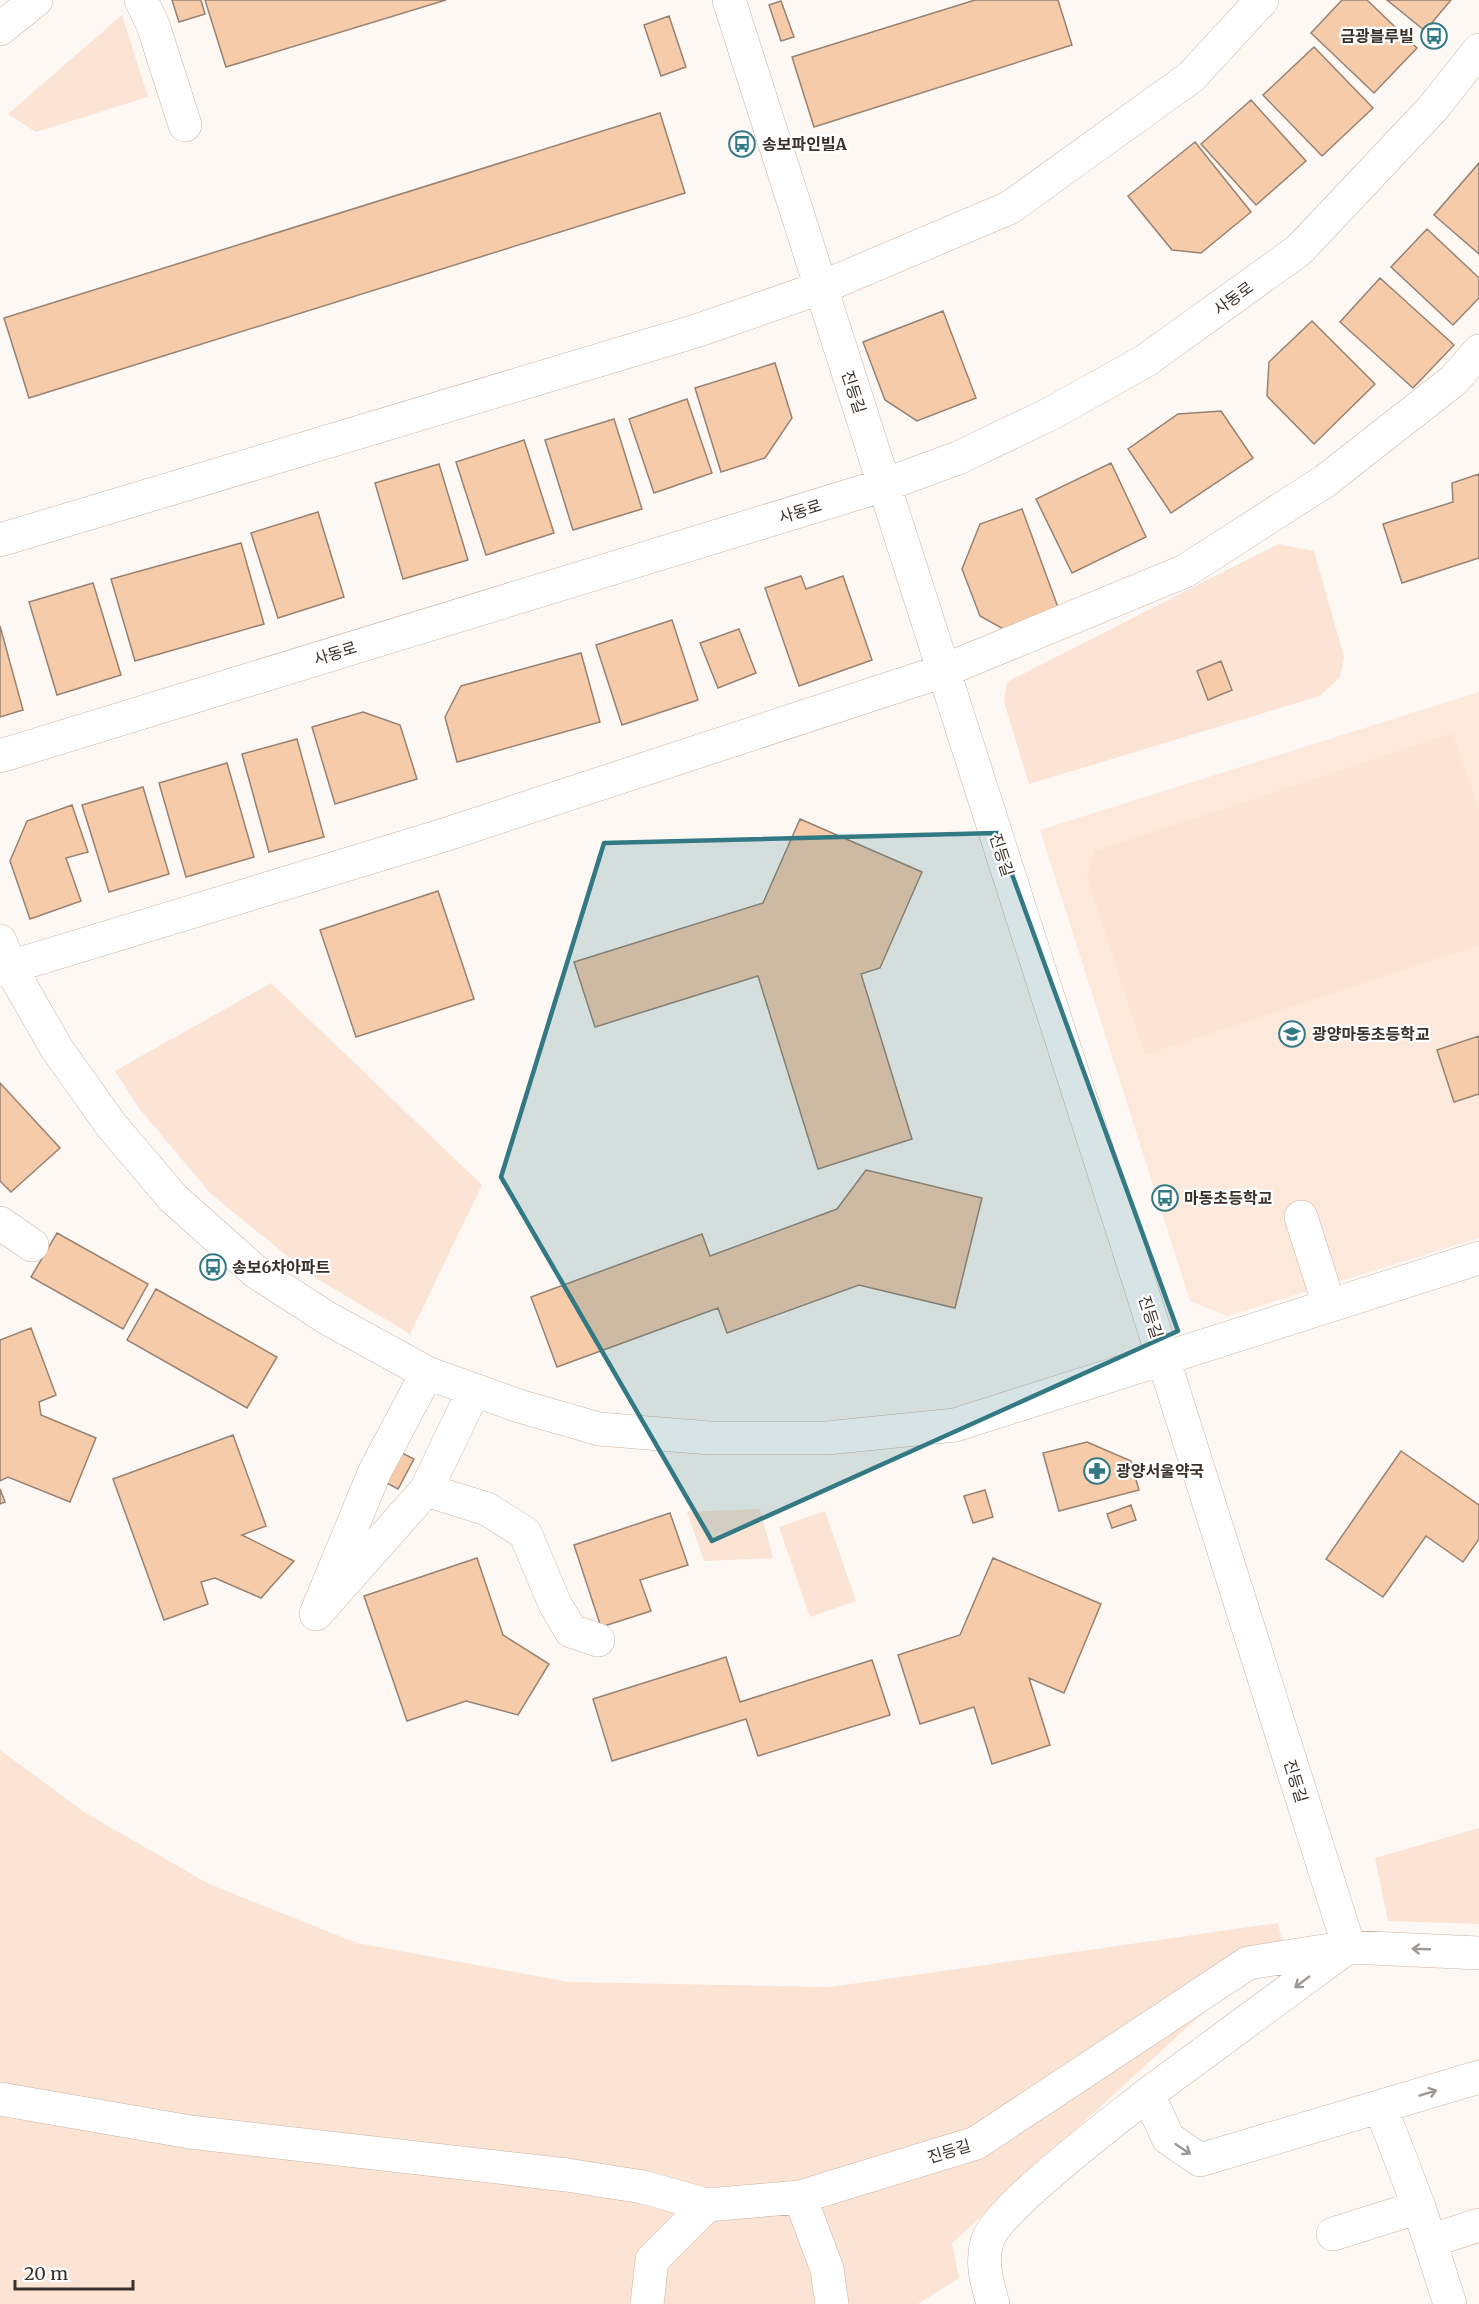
<svg xmlns="http://www.w3.org/2000/svg" width="1479" height="2304" font-family="Merriweather,'Noto Sans KR',serif">
	<style>
		.built { fill: #fce9db }
		.green { fill: #fbe4d4 }
		.building { fill: #f6cbaa; stroke: #988272; stroke-width: 1.5 }
		.lines { fill: none; stroke-linecap: round; stroke-linejoin: round }
		.minor-casing { stroke: #ccb4a3; stroke-width: 34 }
		.minor { stroke: #fff; stroke-width: 33 }
		.oneway { stroke: #9d9894 }
		.marked { fill: #327984; fill-opacity: 0.2; stroke: #327984; stroke-width: 4.5; stroke-linejoin: round }
		.labels { text-anchor: middle; stroke-width: 4.5; stroke-linejoin: round; paint-order: stroke }
		.poi-label { font-size: 16px; font-weight: bold; fill: #3b312a; stroke: #fff; text-anchor: start }
		.street-label { font-size: 16px; fill: #3b312a; stroke: #fff }
	</style>
	<rect width="100%" height="100%" fill="#fdf8f4"/>
	<path class="built" d="M1479,692V1238L1227,1316L1190,1301L1040,830Z"/>
	<path class="green" d="M122,15L148,97L36,132L8,114Z
		M1278,544L1314,551L1344,657L1340,677L1320,696L1029,784L1004,702L1007,682Z
		M1453,733L1479,811V945L1145,1055L1087,876L1095,851Z
		M271,983L482,1185L410,1334L309,1274L210,1193L139,1108L115,1071Z
		M760,1509L773,1558L704,1561L687,1512Z
		M825,1511L856,1601L810,1617L779,1527Z
		M0,1750L87,1814L209,1884L357,1943L569,1982L830,1987L1278,1923L1282,1940L952,2243L959,2278L918,2304H0Z
		M1479,1828V1924L1388,1921L1375,1858Z"/>
	<path class="building" d="M172,0H201L205,14L179,22Z
		M205,0H446L226,67Z
		M975,0H1058L1072,45L814,127L792,57Z
		M1342,0H1367L1417,48L1374,93L1311,33Z
		M1387,0H1451L1425,31Z
		M781,1L794,37L781,41L769,5Z
		M669,16L686,67L661,76L644,25Z
		M1314,47L1373,108L1322,156L1263,95Z
		M1251,100L1306,161L1256,205L1201,144Z
		M660,113L685,193L29,398L4,318Z
		M1195,142L1251,212L1201,253L1172,250L1128,196Z
		M1479,163V254L1434,215Z
		M1427,229L1479,278V298L1453,325L1391,267Z
		M1380,278L1454,345L1413,388L1340,322Z
		M943,311L976,398L917,421L885,400L863,342Z
		M1312,321L1375,384L1314,444L1267,396L1269,362Z
		M775,363L792,418L765,458L721,472L695,388Z
		M687,399L712,473L654,493L629,419Z
		M1221,411L1253,458L1171,513L1128,449L1178,414Z
		M614,419L642,509L573,530L545,440Z
		M524,440L554,533L486,555L456,462Z
		M1111,463L1146,537L1072,573L1036,499Z
		M439,464L468,560L403,579L375,483Z
		M1479,474V558L1402,583L1383,524L1453,502L1452,483Z
		M1022,509L1059,610L1005,630L980,616L962,569L980,524Z
		M318,512L344,597L278,618L251,533Z
		M241,543L264,624L135,661L111,579Z
		M801,576L806,589L843,576L872,660L799,686L765,588Z
		M93,583L121,675L57,695L29,602Z
		M672,620L698,700L622,725L596,645Z
		M0,626L23,710L0,717Z
		M739,629L756,673L718,688L700,643Z
		M581,653L600,722L457,762L445,717L461,686Z
		M1221,661L1232,690L1208,700L1197,671Z
		M363,712L400,725L417,779L335,804L312,727Z
		M297,739L324,837L269,852L242,754Z
		M227,763L254,857L186,877L159,783Z
		M143,787L169,874L109,892L82,805Z
		M72,805L88,852L66,858L81,901L30,919L10,861L27,821Z
		M800,819L922,872L880,968L861,974L912,1139L818,1169L758,976L595,1027L574,962L763,903Z
		M438,891L474,999L356,1037L320,930Z
		M1479,1036V1094L1454,1102L1437,1050Z
		M0,1083L60,1148L11,1192L0,1181Z
		M866,1170L982,1198L955,1308L859,1285L727,1333L718,1308L557,1367L531,1297L702,1234L710,1256L837,1209Z
		M57,1233L148,1284L123,1329L31,1277Z
		M156,1289L277,1357L247,1408L127,1340Z
		M31,1328L56,1395L39,1402L41,1415L96,1438L70,1502L8,1477L0,1481V1340Z
		M233,1435L266,1526L242,1535L294,1561L261,1598L215,1578L201,1582L208,1604L164,1620L113,1479Z
		M1087,1442L1131,1461L1139,1490L1059,1511L1043,1453Z
		M396,1450L414,1459L398,1489L381,1480Z
		M1401,1451L1479,1505V1539L1463,1562L1426,1536L1383,1597L1326,1559Z
		M0,1489L5,1502L0,1504Z
		M985,1490L993,1517L973,1523L964,1496Z
		M1131,1505L1136,1520L1112,1528L1107,1514Z
		M670,1513L688,1565L640,1580L651,1611L601,1627L574,1545Z
		M477,1558L503,1635L549,1664L518,1715L466,1701L407,1721L364,1596Z
		M993,1558L1101,1604L1064,1693L1029,1678L1050,1745L992,1764L974,1707L920,1724L898,1655L960,1635Z
		M726,1657L740,1702L872,1660L890,1715L758,1756L746,1719L612,1761L593,1699Z"/>
	<g class="lines">
		<g class="minor-casing">
			<path id="minor" d="M141,0L153,25L185,125
				M729,0L1136,1272L1349,1947
				M0,29L36,0
				M0,540L696,331L820,288L1009,208L1191,77L1262,0
				M0,756L884,485L958,458L1050,414L1145,361L1299,250L1433,108L1479,50
				M0,941L10,967L57,1049L111,1125L173,1198L256,1272L327,1318L427,1373L519,1406L599,1429L710,1438H827L955,1425L1479,1258
				M0,970L444,835L943,671L1185,571L1325,481L1454,380L1479,351
				M1301,1217L1329,1305
				M0,1223L32,1245
				M427,1373L375,1471L316,1614L426,1490L474,1390
				M426,1490L487,1509L525,1533L555,1604L571,1631L598,1640
				M1345,1949L1148,2094L1168,2138L1200,2160L1479,2077
				M0,2099L190,2132L567,2175L643,2187L707,2205L800,2197
				M1381,2108L1419,2207L1450,2304
				M1333,2234L1419,2207
				M1430,2241L1479,2225
				M647,2304L652,2260L707,2205
				M832,2304L827,2269L800,2197L976,2143L1248,1963L1349,1947L1479,1953
				M993,2304C987,2282 981,2264 987,2242C995,2210 1117,2119 1148,2094"/>
		</g>
		<use href="#minor" class="minor"/>
	</g>
	<defs><path id="oneway-shaft" d="M-6 0H5M1.5-3L5.5 0L1.5 3" fill="none" stroke-width="1.6" stroke-linecap="round" stroke-linejoin="round" transform="scale(1.5)"/></defs>
	<g class="oneway">
		<use href="#oneway-shaft" transform="translate(1421 1949) rotate(-178)"/>
		<use href="#oneway-shaft" transform="translate(1302 1982) rotate(143)"/>
		<use href="#oneway-shaft" transform="translate(1428 2093) rotate(-17)"/>
		<use href="#oneway-shaft" transform="translate(1183 2149) rotate(34)"/>
	</g>
	<path class="marked" d="M997,833L1178,1331L712,1541L501,1177L604,843Z"/>
	<defs>
		<g id="bus-ring" transform="scale(1.35)"><circle r="9.5" fill="#fff" stroke="#327984" stroke-width="1.5"/><path d="M-5-6H5V4H4V6H2V4H-2V6H-4V4H-5ZM-3.5-4V0h7V-4ZM-3.5 1.2v1.5H-2V1.2ZM2 1.2v1.5H3.5V1.2Z" fill="#327984"/></g>
		<g id="school-ring" transform="scale(1.35)"><circle r="9.5" fill="#fff" stroke="#327984" stroke-width="1.5"/><path d="M0-5L7-2L0 1L-7-2ZM-4 1L0 2.5L4 1V4Q0 6-4 4Z" fill="#327984"/></g>
		<g id="pharmacy-ring" transform="scale(1.35)"><circle r="9.5" fill="#fff" stroke="#327984" stroke-width="1.5"/><path d="M-2-6h4v4h4v4h-4v4h-4v-4h-4v-4h4Z" fill="#327984"/></g>
	</defs>
	<g fill-rule="evenodd">
		<use href="#bus-ring" x="1434" y="36"/>
		<use href="#bus-ring" x="742" y="144"/>
		<use href="#school-ring" x="1292" y="1034"/>
		<use href="#bus-ring" x="1165" y="1198"/>
		<use href="#bus-ring" x="213" y="1267"/>
		<use href="#pharmacy-ring" x="1097" y="1471"/>
	</g>
	<g class="labels">
		<g class="poi-label">
			<text x="1414" y="42" text-anchor="end">금광블루빌</text>
			<text x="762" y="150">송보파인빌A</text>
			<text x="1312" y="1040">광양마동초등학교</text>
			<text x="1184" y="1204">마동초등학교</text>
			<text x="232" y="1273">송보6차아파트</text>
			<text x="1116" y="1477">광양서울약국</text>
		</g>
		<g class="street-label">
			<text transform="translate(1233 298) rotate(-36)" y="6">사동로</text>
			<text transform="translate(854 392) rotate(72)" y="6">진등길</text>
			<text transform="translate(800 511) rotate(-17)" y="6">사동로</text>
			<text transform="translate(335 653) rotate(-17)" y="6">사동로</text>
			<text transform="translate(1002 855) rotate(72)" y="6">진등길</text>
			<text transform="translate(1151 1317) rotate(72)" y="6">진등길</text>
			<text transform="translate(1296 1781) rotate(73)" y="6">진등길</text>
			<text transform="translate(949 2151) rotate(-17)" y="6">진등길</text>
		</g>
	</g>
	<path d="M15 2280v9h118v-9" fill="none" stroke="#3b312a" stroke-width="3"/>
	<text x="24" y="2280" font-size="18" fill="#3b312a" stroke="#ffffff" stroke-width="4.5" paint-order="stroke">20 m</text>
</svg>
